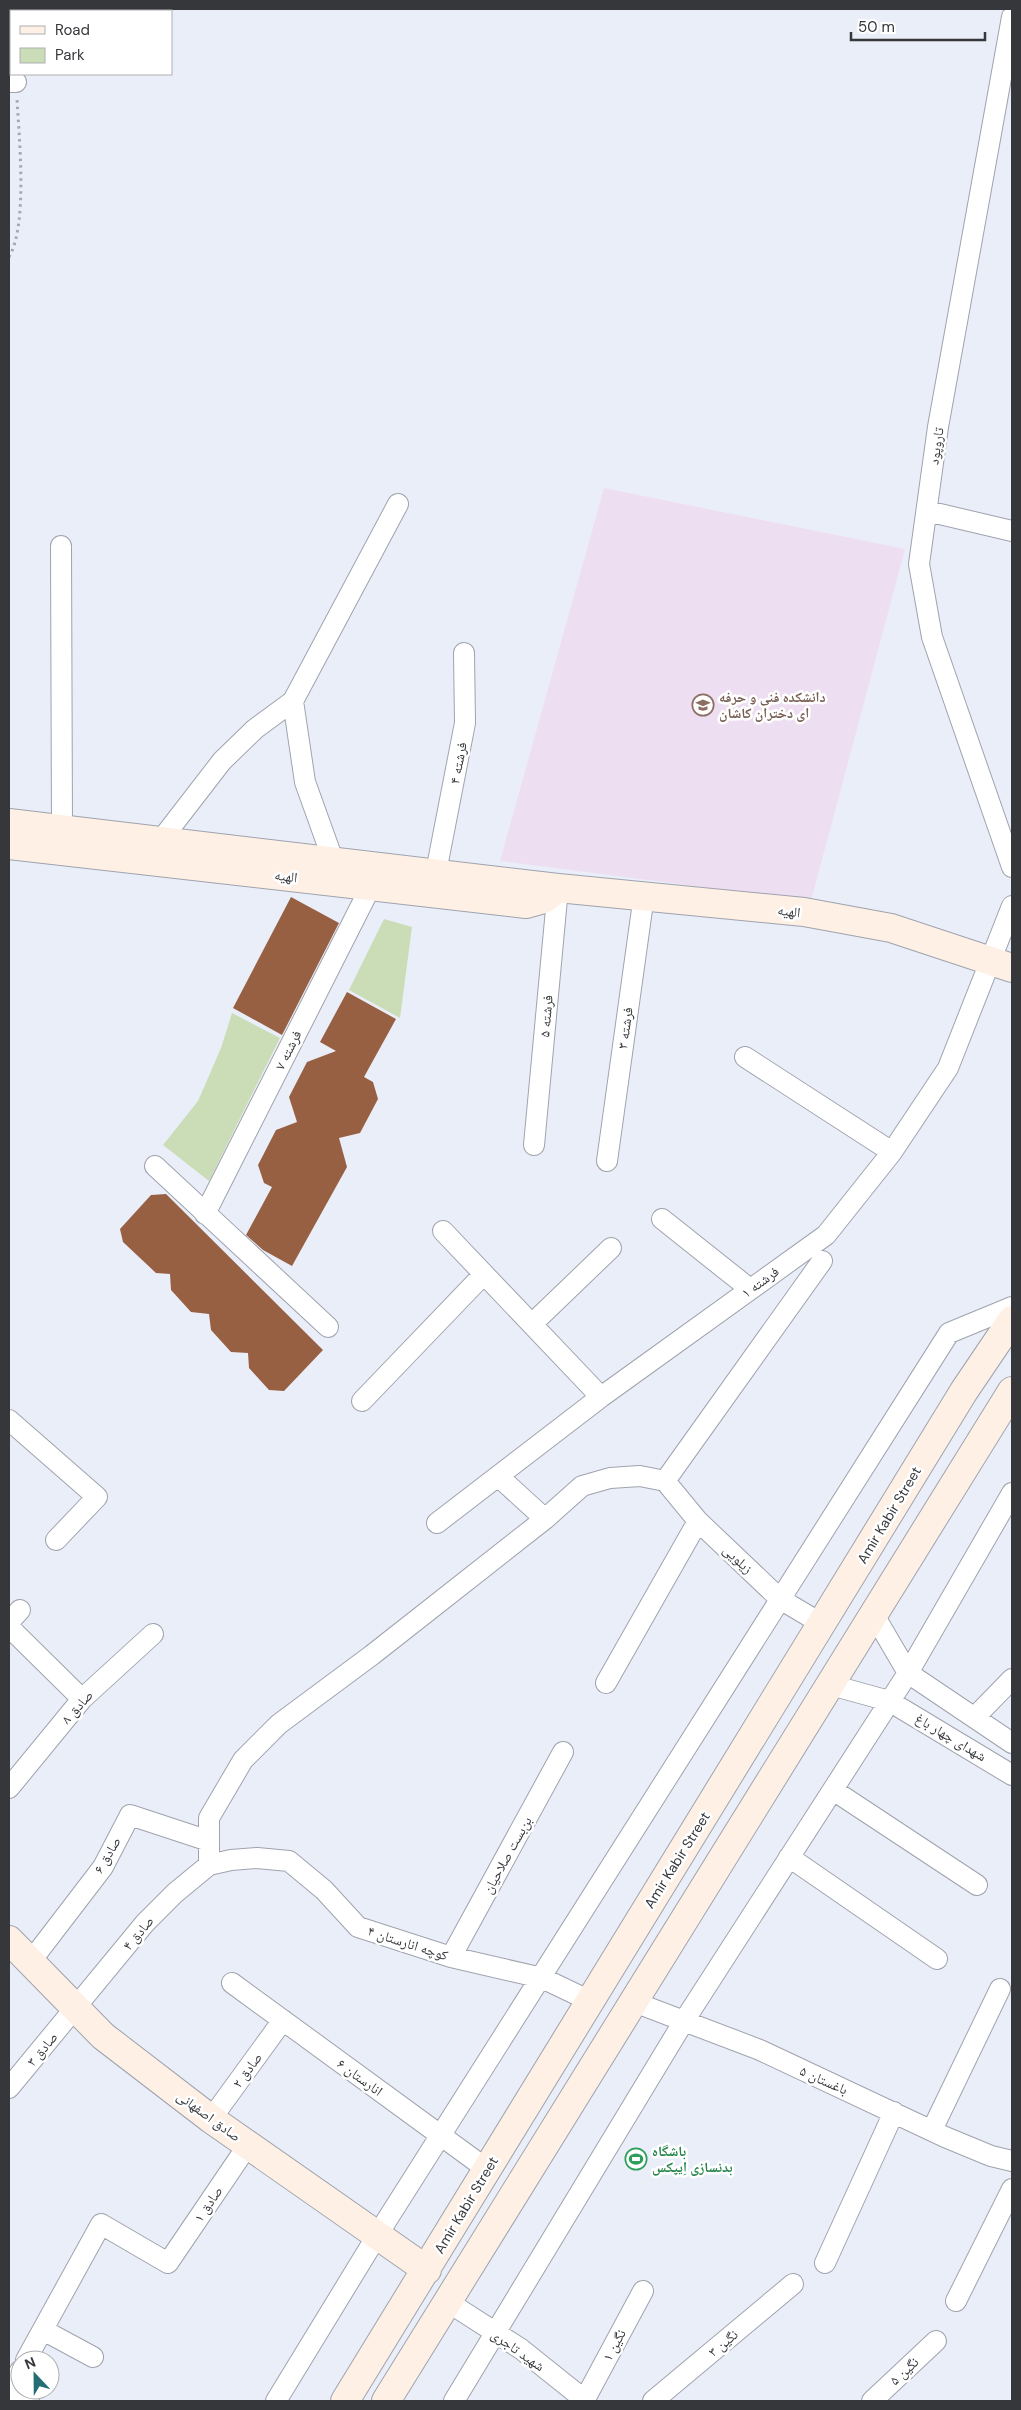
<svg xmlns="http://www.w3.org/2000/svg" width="1021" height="2410" font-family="'DM Sans','Noto Naskh Arabic',sans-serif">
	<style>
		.education { fill: #eedef1 }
		.green { fill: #caddb6 }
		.building { fill: #976043 }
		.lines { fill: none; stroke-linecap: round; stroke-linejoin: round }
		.street-casing { stroke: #9fa3ad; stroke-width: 22 }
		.secondary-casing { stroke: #9fa3ad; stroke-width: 30 }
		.path { stroke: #a5a8b0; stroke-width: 3; stroke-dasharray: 2.5 4; stroke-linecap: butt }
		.street { stroke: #fff; stroke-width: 20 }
		.secondary { stroke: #fef0e5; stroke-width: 28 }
		.labels { text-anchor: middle; stroke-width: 5; stroke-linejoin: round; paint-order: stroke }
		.street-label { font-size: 14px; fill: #35373b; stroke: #fff }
		.education-label { font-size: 14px; font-weight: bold; fill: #785e54; stroke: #fff; text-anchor: start }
		.leisure-label { font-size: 14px; font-weight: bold; fill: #27864d; stroke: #fff; text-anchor: start }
	</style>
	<rect width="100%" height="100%" fill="#eaeef9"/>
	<path class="education" d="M604,488L905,549L811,901L500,861Z"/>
	<path class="green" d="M384,919L412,927L400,1018L349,990Z
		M232,1013L280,1038L209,1181L163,1145L198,1101L221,1048Z"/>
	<path class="building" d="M291,897L339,923L282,1035L233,1008Z
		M347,992L396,1019L364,1077L373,1082L378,1099L360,1133L339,1138L347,1167L292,1266L263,1250L246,1235L272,1187L264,1183L258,1165L276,1130L297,1122L289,1097L307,1062L336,1051L320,1042Z
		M166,1194L323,1350L284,1391L269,1390L249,1368L248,1353L231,1352L211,1330L209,1314L191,1312L171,1290L170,1274L156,1273L123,1242L120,1229L151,1195Z"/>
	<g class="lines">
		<g class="street-casing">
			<path id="street" d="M1012,17L938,427L919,564L932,637L1012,867
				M9,82H16
				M927,511L1012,531
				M61,546L62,829
				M161,840L222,761L255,729L293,701
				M333,860L305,782L293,701L398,504
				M436,872L465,723L464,653
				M745,1057L892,1152
				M534,1145L558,888
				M607,1161L644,895
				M155,1166L328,1327
				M205,1214L371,886
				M662,1219L750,1289
				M443,1231L601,1397
				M532,1324L611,1248
				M362,1401L484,1274
				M9,1420L97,1497L56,1540
				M498,1476L545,1519
				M665,1481L822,1261
				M665,1481L698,1521L780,1599L822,1624
				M437,1523L601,1397L826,1235L892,1152L948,1068L1012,906
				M874,1615L908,1673L1012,1743
				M9,1622L20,1610
				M9,1627L82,1699
				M606,1683L698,1521
				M831,1685L889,1701L1012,1775
				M975,1717L1012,1679
				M9,1788L82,1699L153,1634
				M833,1790L977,1885
				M789,1857L937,1959
				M209,1865V1818L243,1760L279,1724L372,1655L545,1519L582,1486L610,1478L640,1476L665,1481
				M451,1957L563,1752
				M31,1961L103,1867L130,1815L209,1841
				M232,1983L488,2170
				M634,2002L760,2050L945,2137L991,2156L1012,2161
				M9,2088L145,1923L175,1893L209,1865L231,1860L257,1858L289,1861L324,1890L358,1927L451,1957L542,1978L590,2001
				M211,2119L283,2020
				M932,2130L1000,1989
				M825,2263L894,2112
				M956,2301L1012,2189
				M448,2302L521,2349L586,2401
				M43,2330L93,2357
				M26,2360L101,2224L168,2263L248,2145
				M20,2371L9,2390L29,2401
				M585,2399L643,2291
				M276,2401L378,2234L949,1333L1012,1307
				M454,2401L684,2021L908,1673L1012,1493
				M653,2401L793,2284
				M872,2401L936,2341"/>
		</g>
		<g class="secondary-casing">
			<path id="secondary" d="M9,823L558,888L804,912L891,928L1012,968
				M9,845L526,904L544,899L558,888
				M9,1940L103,2036L211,2119L427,2270
				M345,2401L964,1391L1012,1320
				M386,2401L1012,1391"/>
		</g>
		<path class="path" d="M10,9L11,21
			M9,257C28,225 19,137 17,99"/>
		<use href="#street" class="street"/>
		<use href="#secondary" class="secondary"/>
	</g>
	<defs>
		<g id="university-ring" transform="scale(1.125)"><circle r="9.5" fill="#fff" stroke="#8d6e63" stroke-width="1.5"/><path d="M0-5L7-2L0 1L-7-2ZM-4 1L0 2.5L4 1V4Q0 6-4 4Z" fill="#8d6e63"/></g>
		<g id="stadium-ring" transform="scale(1.125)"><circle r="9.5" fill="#fff" stroke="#2e9e5b" stroke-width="1.5"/><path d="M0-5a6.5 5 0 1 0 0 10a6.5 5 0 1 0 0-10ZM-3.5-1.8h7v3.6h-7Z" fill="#2e9e5b"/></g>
	</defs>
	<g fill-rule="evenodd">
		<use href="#university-ring" x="703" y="705"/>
		<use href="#stadium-ring" x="636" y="2159"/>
	</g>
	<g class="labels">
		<g class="street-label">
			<text transform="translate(936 446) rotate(-82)" y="5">تاروپود</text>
			<text transform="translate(458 763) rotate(-79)" y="5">فرشته ۴</text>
			<text transform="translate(286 876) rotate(7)" y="5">الهیه</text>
			<text transform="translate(789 911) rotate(7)" y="5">الهیه</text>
			<text transform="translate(546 1016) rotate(-85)" y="5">فرشته ۵</text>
			<text transform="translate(625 1028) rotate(-82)" y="5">فرشته ۳</text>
			<text transform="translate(288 1050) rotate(-63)" y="5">فرشته ۷</text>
			<text transform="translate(760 1282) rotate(-36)" y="5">فرشته ۱</text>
			<text transform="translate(889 1515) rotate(-59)" y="5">Amir Kabir Street</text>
			<text transform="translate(738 1559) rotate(43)" y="5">زیلویی</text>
			<text transform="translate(77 1707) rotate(-48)" y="5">صادق ۸</text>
			<text transform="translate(951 1737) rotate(31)" y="5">شهدای چهار باغ</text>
			<text transform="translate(107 1855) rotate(-60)" y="5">صادق ۶</text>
			<text transform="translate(507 1855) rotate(-61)" y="5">بن‌بست صلاحیان</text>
			<text transform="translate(677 1860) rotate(-58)" y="5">Amir Kabir Street</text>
			<text transform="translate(138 1933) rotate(-50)" y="5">صادق ۴</text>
			<text transform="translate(408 1943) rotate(18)" y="5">کوچه انارستان ۴</text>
			<text transform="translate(42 2049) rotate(-50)" y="5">صادق ۳</text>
			<text transform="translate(247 2070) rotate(-54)" y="5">صادق ۲</text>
			<text transform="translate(360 2077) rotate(36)" y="5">انارستان ۶</text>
			<text transform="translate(824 2080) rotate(24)" y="5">باغستان ۵</text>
			<text transform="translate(209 2116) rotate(36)" y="5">صادق اصفهانی</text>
			<text transform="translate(208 2204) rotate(-56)" y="5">صادق ۱</text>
			<text transform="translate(466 2205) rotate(-59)" y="5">Amir Kabir Street</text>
			<text transform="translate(723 2343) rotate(-40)" y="5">نگین ۳</text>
			<text transform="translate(614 2345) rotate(-62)" y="5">نگین ۱</text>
			<text transform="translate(518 2350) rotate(35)" y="5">شهید تاجری</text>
			<text transform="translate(904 2371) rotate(-43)" y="5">نگین ۵</text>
		</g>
		<g class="education-label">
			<text x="719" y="702">دانشکده فنی و حرفه<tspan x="719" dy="16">ای دختران کاشان</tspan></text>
		</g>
		<g class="leisure-label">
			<text x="652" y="2156">باشگاه<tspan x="652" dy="16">بدنسازی اِیپکس</tspan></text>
		</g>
	</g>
	<rect width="1021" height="2410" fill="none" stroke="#35373b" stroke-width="20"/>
	<rect x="10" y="10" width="162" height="65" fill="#ffffff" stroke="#aeafb1"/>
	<rect x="20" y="26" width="25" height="8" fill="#fef0e5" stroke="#aeafb1"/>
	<text x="55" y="35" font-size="15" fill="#35373b">Road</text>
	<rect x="20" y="48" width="25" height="15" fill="#caddb6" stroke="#aeafb1"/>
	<text x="55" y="60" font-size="15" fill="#35373b">Park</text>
	<g transform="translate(35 2375) rotate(338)"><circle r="24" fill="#ffffff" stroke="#aeafb1"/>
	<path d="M0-4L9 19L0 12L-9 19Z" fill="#236e74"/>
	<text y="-8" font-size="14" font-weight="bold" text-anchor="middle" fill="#35373b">N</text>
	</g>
	<path d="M851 32v8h134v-8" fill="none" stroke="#35373b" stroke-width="2.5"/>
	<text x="858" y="32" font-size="15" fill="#35373b" stroke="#ffffff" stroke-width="4" paint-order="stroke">50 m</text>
</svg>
